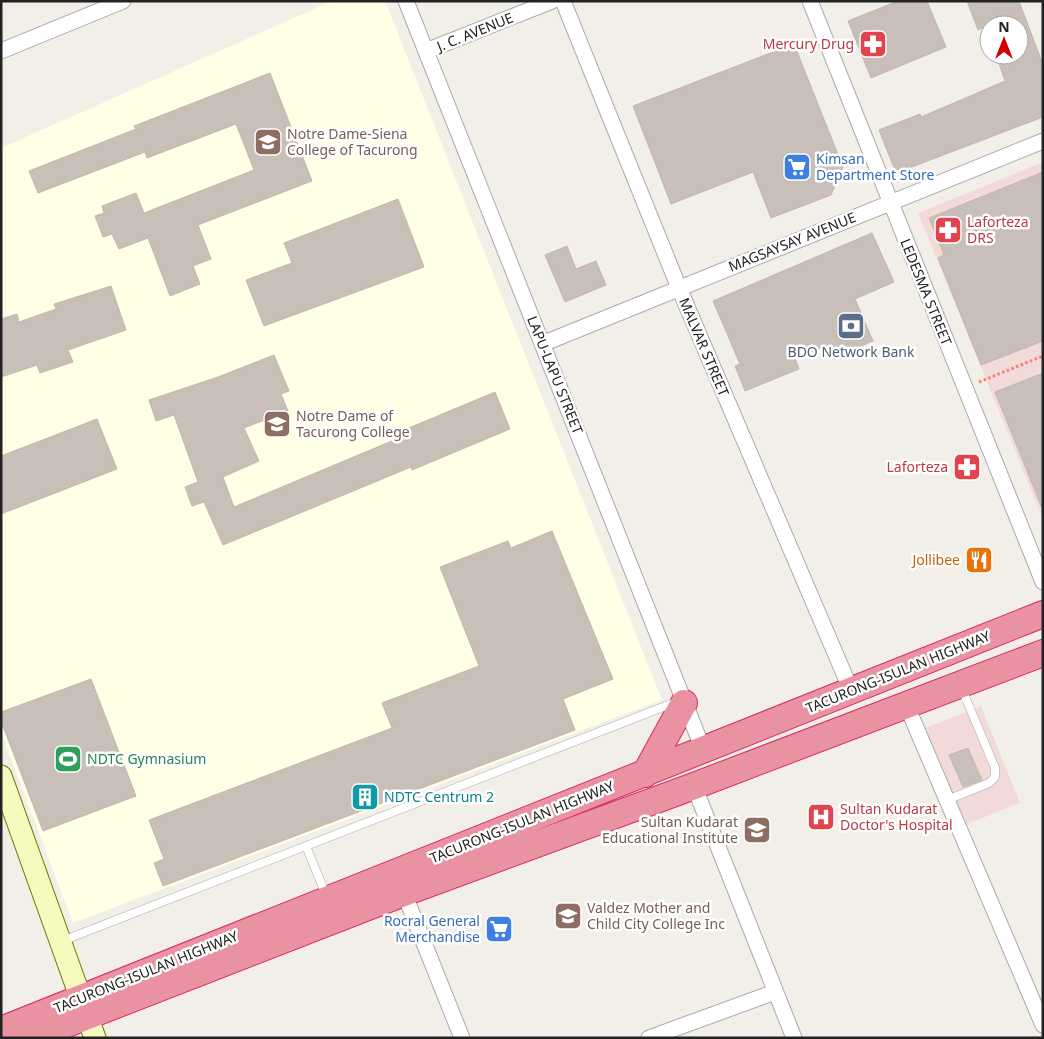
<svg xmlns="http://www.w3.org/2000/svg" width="1044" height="1039" font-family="'Noto Sans',sans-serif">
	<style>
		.commercial { fill: #f2dad9 }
		.education { fill: #ffffe5 }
		.building { fill: #c7bfb8; stroke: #c4b6ab }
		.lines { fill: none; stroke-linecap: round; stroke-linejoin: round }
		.lane-casing { stroke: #a9a9a9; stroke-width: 9 }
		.street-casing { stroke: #a9a9a9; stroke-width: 17 }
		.secondary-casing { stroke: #707d05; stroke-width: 23 }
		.highway-casing { stroke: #dc2a67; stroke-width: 28 }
		.path { stroke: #fa8072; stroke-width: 3; stroke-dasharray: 2.5 2.5; stroke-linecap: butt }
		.lane { stroke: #fff; stroke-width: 8 }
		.street { stroke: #fff; stroke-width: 15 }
		.secondary { stroke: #f7fabf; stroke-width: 21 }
		.highway { stroke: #e892a2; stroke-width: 26 }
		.labels { text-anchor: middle; stroke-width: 5; stroke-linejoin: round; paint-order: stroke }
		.street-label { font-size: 14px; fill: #222; stroke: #fff }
		.health-label { font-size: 14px; fill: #be3a42; stroke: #fff; text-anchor: end }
		.education-label { font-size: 14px; fill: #785e54; stroke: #fff; text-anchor: start }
		.shop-label { font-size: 14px; fill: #366cbe; stroke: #fff; text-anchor: start }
		.service-label { font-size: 14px; fill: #4e5e75; stroke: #fff }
		.food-label { font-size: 14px; fill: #c56008; stroke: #fff; text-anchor: end }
		.leisure-label { font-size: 14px; fill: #27864d; stroke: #fff; text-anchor: start }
		.culture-label { font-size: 14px; fill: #0d838f; stroke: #fff; text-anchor: start }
	</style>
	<rect width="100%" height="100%" fill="#f2efe9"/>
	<path class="commercial" d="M1043,162V519L918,213Z
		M981,706L1020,803L965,825L925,728Z"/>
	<path class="education" d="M332,1H385L662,700L73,923L1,732V148Z"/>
	<path class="building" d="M898,1H927L946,47L871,78L848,21Z
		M967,1H1019L1043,65V117L896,173L879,130L920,114L921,117L1005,81L996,55H1019V25H989L978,30Z
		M794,44L843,167L831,195L771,218L753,172L671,204L633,106Z
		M270,73L312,181L198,225L211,259L193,266L200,284L170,296L148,238L119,249L112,234L103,237L95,216L104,213L102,206L136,193L144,213L254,170L236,124L147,158L145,152L38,193L29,171L136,129L134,126Z
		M1043,172V341L981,365L938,258L944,255L929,218Z
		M398,199L424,267L264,326L246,280L292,263L284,243Z
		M872,233L894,282L855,299L873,341L833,358L828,345L795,358L799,369L745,391L735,366L740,364L713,301Z
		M567,246L576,269L596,261L606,285L565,302L545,255Z
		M111,286L126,330L68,350L73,362L40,373L37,365L1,377V319L17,314L19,322L56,309L54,304Z
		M274,355L289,391L281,394L288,411L244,428L259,461L223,477L234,507L399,438L397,433L495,392L510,429L412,470L411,467L223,545L204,502L192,506L185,487L198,482L174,415L156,421L149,400L218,377Z
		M1043,373V508H1042L995,392Z
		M97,419L117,469L1,514V456Z
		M552,531L613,679L563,699L575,730L163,886L154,863L164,859L149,820L392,728L382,703L479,666L440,567L508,541L511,548Z
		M91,679L136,796L43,831L1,721V712Z
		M968,748L982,780L963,787L949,755Z"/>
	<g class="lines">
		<g class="lane-casing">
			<path id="lane" d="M947,800L989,783L995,777V768L962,689
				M306,846L326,895
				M62,941L676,702"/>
		</g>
		<g class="street-casing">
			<path id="street" d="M406,1L703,749
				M563,1L679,288L851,690
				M810,1L1043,582
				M1,51L123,1
				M426,51L552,1
				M542,344L1043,141
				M906,704L1043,1025
				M694,786L794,1038
				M404,893L462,1038
				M649,1038L775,992"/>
		</g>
		<g class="secondary-casing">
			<path id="secondary" d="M1,776L95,1038"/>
		</g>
		<g class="highway-casing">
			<path id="highway" d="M645,774L684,703
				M1,1030L1043,614
				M31,1038L404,893L694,786L1043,653"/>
		</g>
		<path class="path" d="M979,382L1043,356"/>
		<use href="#lane" class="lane"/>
		<use href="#street" class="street"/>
		<use href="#secondary" class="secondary"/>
		<use href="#highway" class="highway"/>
	</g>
	<defs>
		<g id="pharmacy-square" transform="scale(1.4375)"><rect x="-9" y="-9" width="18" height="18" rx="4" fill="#e0444e" stroke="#fff"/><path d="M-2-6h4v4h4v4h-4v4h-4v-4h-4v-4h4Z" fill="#fff"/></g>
		<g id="school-square" transform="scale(1.4375)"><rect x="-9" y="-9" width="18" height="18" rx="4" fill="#8d6e63" stroke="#fff"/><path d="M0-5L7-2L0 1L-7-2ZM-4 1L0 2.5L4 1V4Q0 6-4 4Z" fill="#fff"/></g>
		<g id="supermarket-square" transform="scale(1.4375)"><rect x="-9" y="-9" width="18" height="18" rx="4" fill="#3f7fe0" stroke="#fff"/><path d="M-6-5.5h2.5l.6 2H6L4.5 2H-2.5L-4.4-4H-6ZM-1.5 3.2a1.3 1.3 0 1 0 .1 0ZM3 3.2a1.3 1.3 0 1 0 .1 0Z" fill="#fff"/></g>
		<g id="bank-square" transform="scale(1.4375)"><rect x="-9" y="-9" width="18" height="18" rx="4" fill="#5c6f8a" stroke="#fff"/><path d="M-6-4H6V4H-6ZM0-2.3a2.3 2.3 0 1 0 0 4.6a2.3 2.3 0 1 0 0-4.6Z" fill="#fff"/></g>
		<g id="university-square" transform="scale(1.4375)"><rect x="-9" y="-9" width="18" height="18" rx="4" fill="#8d6e63" stroke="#fff"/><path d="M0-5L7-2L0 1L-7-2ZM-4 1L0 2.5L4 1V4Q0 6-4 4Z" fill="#fff"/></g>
		<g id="restaurant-square" transform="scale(1.4375)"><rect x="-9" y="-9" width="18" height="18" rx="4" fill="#e8710a" stroke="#fff"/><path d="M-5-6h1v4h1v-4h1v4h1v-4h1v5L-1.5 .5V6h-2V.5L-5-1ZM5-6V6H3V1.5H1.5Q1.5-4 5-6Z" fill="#fff"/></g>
		<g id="stadium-square" transform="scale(1.4375)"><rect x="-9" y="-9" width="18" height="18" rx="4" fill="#2e9e5b" stroke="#fff"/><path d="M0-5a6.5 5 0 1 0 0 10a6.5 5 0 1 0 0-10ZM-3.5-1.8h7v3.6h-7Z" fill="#fff"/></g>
		<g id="building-square" transform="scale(1.4375)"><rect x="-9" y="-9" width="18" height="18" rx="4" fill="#0f9aa8" stroke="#fff"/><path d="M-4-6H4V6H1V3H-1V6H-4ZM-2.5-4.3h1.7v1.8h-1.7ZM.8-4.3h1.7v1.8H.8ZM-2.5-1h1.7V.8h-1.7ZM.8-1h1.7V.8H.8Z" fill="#fff"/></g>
		<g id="hospital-square" transform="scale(1.4375)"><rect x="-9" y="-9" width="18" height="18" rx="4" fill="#e0444e" stroke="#fff"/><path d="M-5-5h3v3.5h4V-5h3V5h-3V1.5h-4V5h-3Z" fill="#fff"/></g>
	</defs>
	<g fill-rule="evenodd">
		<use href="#pharmacy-square" x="873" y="44"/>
		<use href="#school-square" x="268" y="142"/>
		<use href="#supermarket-square" x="797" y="167"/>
		<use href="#pharmacy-square" x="948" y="230"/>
		<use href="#bank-square" x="851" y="326"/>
		<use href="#university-square" x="277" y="424"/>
		<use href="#pharmacy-square" x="967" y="467"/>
		<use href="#restaurant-square" x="979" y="560"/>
		<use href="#stadium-square" x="68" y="759"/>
		<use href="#building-square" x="365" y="797"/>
		<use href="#hospital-square" x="821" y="817"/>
		<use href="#school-square" x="757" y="830"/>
		<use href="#school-square" x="568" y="916"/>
		<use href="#supermarket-square" x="499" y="929"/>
	</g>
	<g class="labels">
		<g class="street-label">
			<text transform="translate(475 32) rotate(-22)" y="5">J. C. AVENUE</text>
			<text transform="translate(792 242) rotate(-22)" y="5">MAGSAYSAY AVENUE</text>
			<text transform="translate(926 292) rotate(68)" y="5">LEDESMA STREET</text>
			<text transform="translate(704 347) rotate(67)" y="5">MALVAR STREET</text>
			<text transform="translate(555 375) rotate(68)" y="5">LAPU-LAPU STREET</text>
			<text transform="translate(898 672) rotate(-22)" y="5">TACURONG-ISULAN HIGHWAY</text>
			<text transform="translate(522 822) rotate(-22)" y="5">TACURONG-ISULAN HIGHWAY</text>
			<text transform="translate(146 972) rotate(-22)" y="5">TACURONG-ISULAN HIGHWAY</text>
		</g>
		<g class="health-label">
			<text x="854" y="49">Mercury Drug</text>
			<text x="967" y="227" text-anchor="start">Laforteza<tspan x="967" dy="16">DRS</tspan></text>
			<text x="948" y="472">Laforteza</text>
			<text x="840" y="814" text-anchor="start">Sultan Kudarat<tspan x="840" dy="16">Doctor's Hospital</tspan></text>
		</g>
		<g class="education-label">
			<text x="287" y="139">Notre Dame-Siena<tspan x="287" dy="16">College of Tacurong</tspan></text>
			<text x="296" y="421">Notre Dame of<tspan x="296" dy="16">Tacurong College</tspan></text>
			<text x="738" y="827" text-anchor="end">Sultan Kudarat<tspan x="738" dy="16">Educational Institute</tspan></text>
			<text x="587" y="913">Valdez Mother and<tspan x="587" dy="16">Child City College Inc</tspan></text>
		</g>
		<g class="shop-label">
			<text x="816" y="164">Kimsan<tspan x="816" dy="16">Department Store</tspan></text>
			<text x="480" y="926" text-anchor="end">Rocral General<tspan x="480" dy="16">Merchandise</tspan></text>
		</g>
		<g class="service-label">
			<text x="851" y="357">BDO Network Bank</text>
		</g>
		<g class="food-label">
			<text x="960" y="565">Jollibee</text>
		</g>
		<g class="leisure-label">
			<text x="87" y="764">NDTC Gymnasium</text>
		</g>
		<g class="culture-label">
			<text x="384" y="802">NDTC Centrum 2</text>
		</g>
	</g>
	<rect width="1044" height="1039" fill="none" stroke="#222222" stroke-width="5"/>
	<g transform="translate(1004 40)"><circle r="24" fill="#ffffff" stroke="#a7a7a7"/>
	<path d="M0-4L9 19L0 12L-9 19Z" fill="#d40000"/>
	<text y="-8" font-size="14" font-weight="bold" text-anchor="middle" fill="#222222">N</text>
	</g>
</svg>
